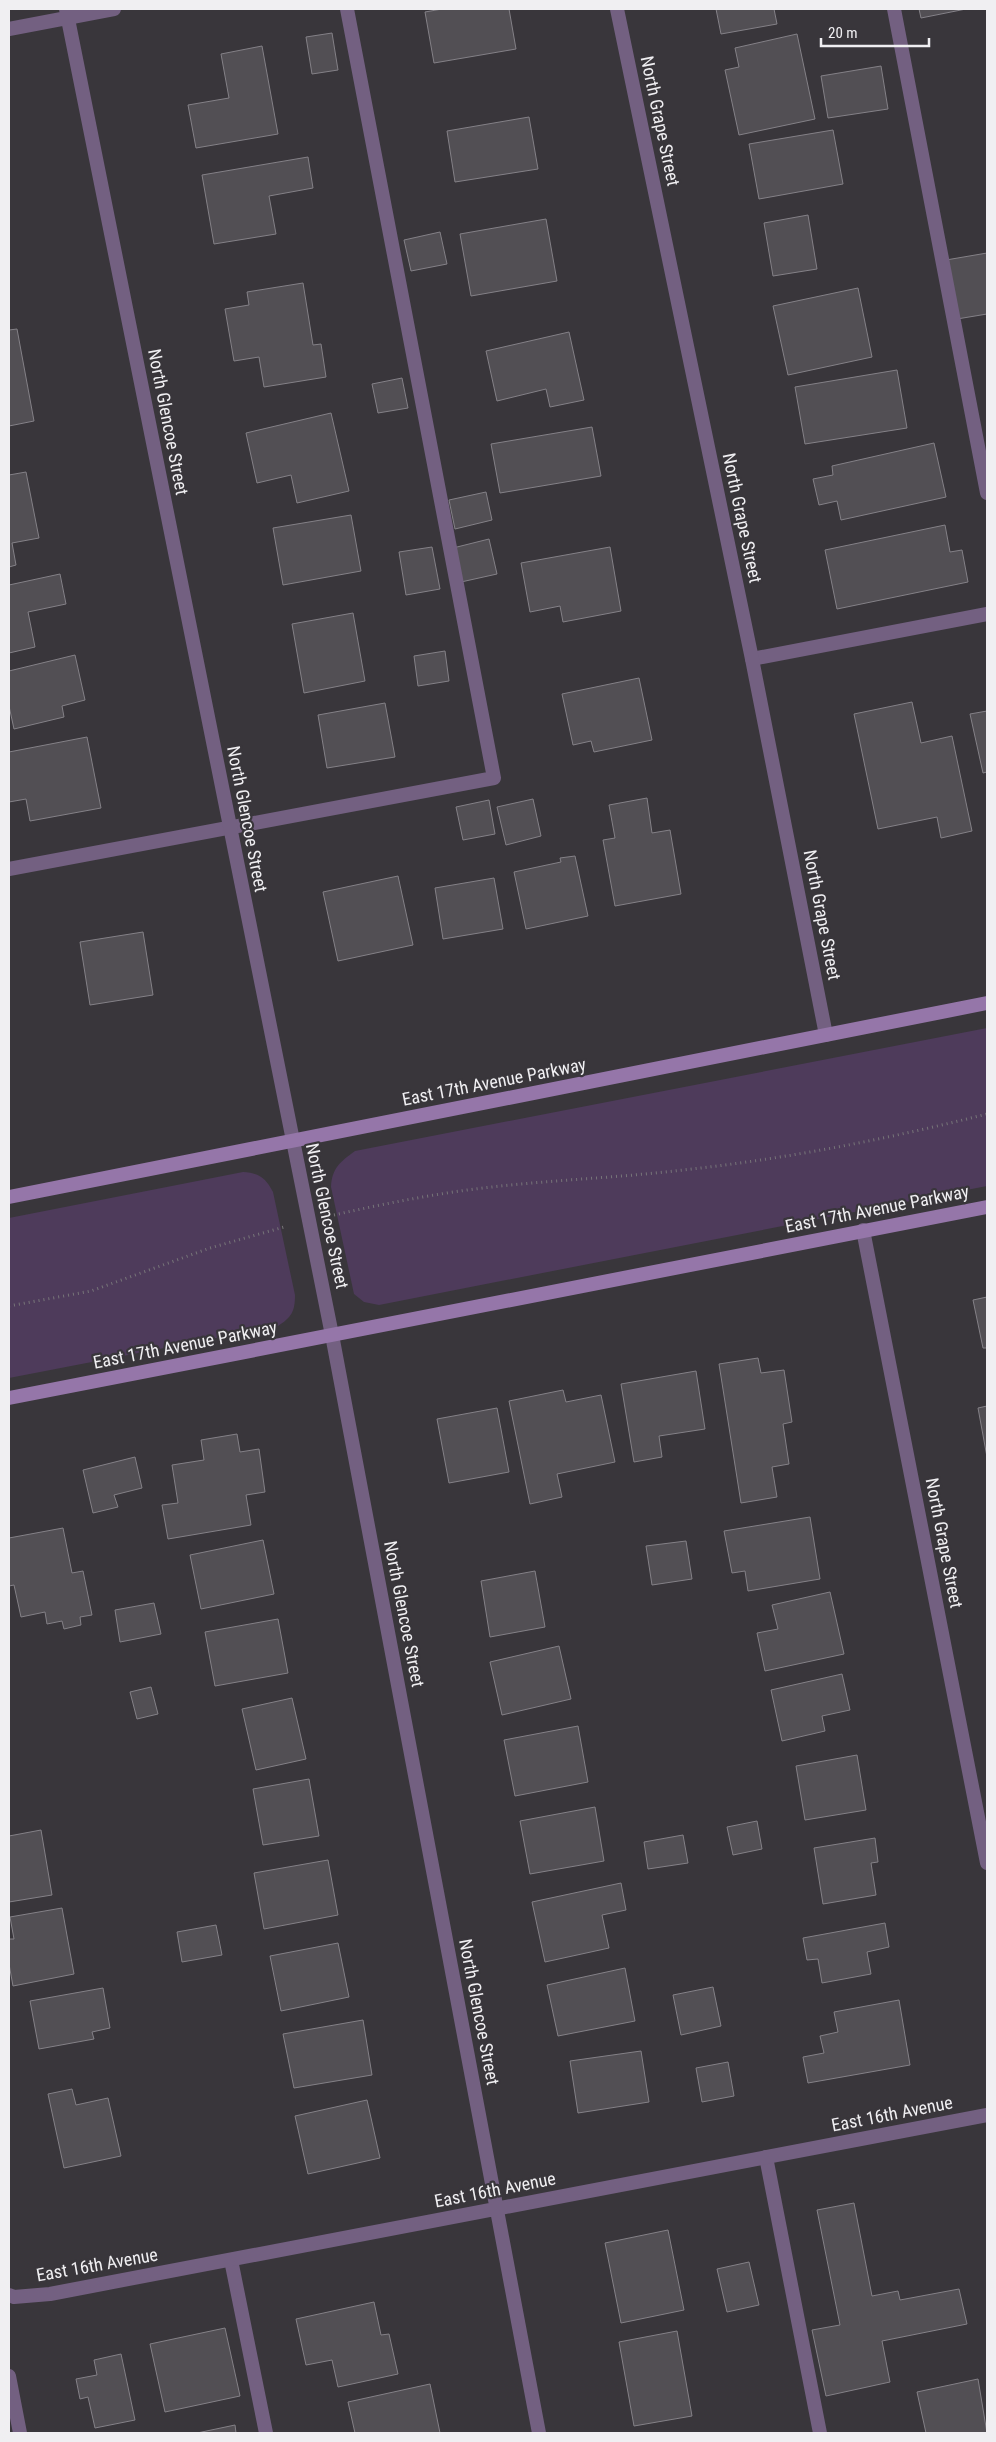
<svg xmlns="http://www.w3.org/2000/svg" width="996" height="2442" font-family="'Roboto Condensed',sans-serif">
	<style>
		.green { fill: #4e3b5b }
		.building { fill: #524f54; stroke: #848187 }
		.lines { fill: none; stroke-linecap: round; stroke-linejoin: round }
		.path { stroke: #777579; stroke-width: 3; stroke-dasharray: 1 4; stroke-linecap: butt }
		.service { stroke: #736081; stroke-width: 14 }
		.minor { stroke: #736081; stroke-width: 14 }
		.secondary { stroke: #9576a9; stroke-width: 14 }
		.labels { text-anchor: middle; stroke-width: 4.5; stroke-linejoin: round; paint-order: stroke }
		.street-label { font-size: 18px; fill: #f0eff2; stroke: #39363b }
	</style>
	<rect width="100%" height="100%" fill="#39363b"/>
	<path class="green" d="M987,1028V1186L379,1305L364,1302L354,1294L331,1187C332,1168 340,1162 355,1151Z
		M243,1172C259,1173 266,1178 273,1192L295,1295C295,1311 292,1317 278,1326L9,1378V1218Z"/>
	<path class="building" d="M442,9H509L516,49L434,63L425,12Z
		M716,9H774L777,24L721,34Z
		M919,9H966L921,18Z
		M332,33L338,70L312,74L306,37Z
		M797,34L815,119L739,135L725,70L739,67L735,48Z
		M262,46L278,134L196,148L188,105L229,98L221,54Z
		M881,66L888,109L828,118L821,76Z
		M529,117L538,169L455,182L447,131Z
		M833,130L843,184L759,199L749,144Z
		M308,157L313,188L269,196L276,234L214,244L202,175Z
		M808,215L817,269L773,276L764,223Z
		M546,219L557,281L471,296L460,234Z
		M440,232L447,264L411,271L404,240Z
		M987,253V314L957,319L946,260Z
		M303,283L313,345L321,344L326,377L264,387L259,357L234,361L225,309L249,305L247,292Z
		M858,288L872,357L788,375L773,306Z
		M17,329L34,421L9,426V330Z
		M569,332L584,400L550,407L546,389L497,401L486,351Z
		M897,370L907,428L805,444L795,387Z
		M402,378L408,408L378,413L372,384Z
		M331,413L349,491L297,503L291,475L257,483L246,433Z
		M592,427L601,476L500,493L491,444Z
		M934,443L946,497L841,520L837,501L819,505L813,479L833,475L832,466Z
		M26,472L39,538L12,543L16,565L9,567V475Z
		M486,492L492,520L455,529L449,500Z
		M351,515L361,571L283,585L273,528Z
		M945,525L950,552L962,550L968,582L837,609L825,550Z
		M489,539L497,574L461,582L453,548Z
		M432,547L440,589L406,595L399,552Z
		M610,547L621,611L563,622L560,606L530,612L521,563Z
		M60,574L66,604L28,612L35,647L9,653V585Z
		M353,613L365,681L304,693L292,624Z
		M445,651L449,681L418,686L414,656Z
		M75,655L85,700L62,706L64,717L14,729L9,706V671Z
		M639,678L652,740L594,752L591,741L573,745L562,694Z
		M912,702L921,743L952,736L972,831L941,838L937,817L878,829L854,714Z
		M385,703L395,757L327,768L318,715Z
		M987,711V772L983,773L970,714Z
		M87,737L101,808L30,821L26,799L9,802V752Z
		M647,798L652,833L670,830L681,894L615,906L603,840L615,838L609,805Z
		M533,799L541,836L506,845L497,807Z
		M489,800L495,834L463,840L456,807Z
		M575,856L588,916L526,929L514,872L561,862L560,858Z
		M398,876L413,945L338,961L323,892Z
		M494,878L503,929L443,939L435,888Z
		M143,932L153,995L90,1005L80,942Z
		M987,1297V1348H983L973,1300Z
		M758,1358L761,1373L784,1370L792,1422L783,1424L789,1464L772,1467L777,1497L741,1503L719,1364Z
		M696,1371L705,1429L659,1436L662,1457L634,1462L621,1384Z
		M563,1390L566,1402L601,1395L615,1462L557,1474L562,1497L530,1504L509,1401Z
		M987,1406V1457L978,1408Z
		M497,1408L509,1472L449,1483L437,1419Z
		M237,1434L240,1452L259,1449L265,1492L246,1495L251,1525L168,1539L162,1505L178,1503L172,1465L204,1460L201,1440Z
		M135,1457L142,1488L114,1495L118,1507L93,1513L83,1470Z
		M810,1517L820,1579L748,1591L745,1571L732,1573L724,1531Z
		M63,1528L72,1573L83,1571L92,1615L80,1617L81,1625L64,1629L62,1621L47,1624L45,1612L21,1617L14,1585L9,1586V1538Z
		M263,1540L274,1594L201,1609L190,1555Z
		M686,1541L692,1579L652,1585L646,1546Z
		M535,1571L545,1627L490,1637L481,1581Z
		M830,1592L844,1654L765,1671L757,1633L778,1629L772,1605Z
		M154,1603L161,1634L120,1642L115,1610Z
		M278,1619L288,1673L215,1686L205,1632Z
		M559,1646L571,1699L502,1715L490,1662Z
		M842,1674L850,1710L822,1716L825,1731L782,1741L771,1690Z
		M151,1687L158,1714L137,1719L130,1692Z
		M292,1698L306,1759L256,1770L242,1709Z
		M578,1726L588,1782L515,1796L504,1740Z
		M857,1755L866,1810L805,1820L796,1766Z
		M309,1779L319,1836L263,1845L253,1789Z
		M595,1807L604,1861L530,1874L520,1821Z
		M757,1821L762,1849L733,1855L727,1827Z
		M41,1830L52,1895L9,1902V1836Z
		M683,1835L688,1863L648,1869L644,1842Z
		M875,1838L878,1862L871,1863L876,1895L823,1904L814,1848Z
		M328,1860L338,1915L264,1929L254,1873Z
		M621,1883L626,1910L602,1915L609,1948L545,1962L532,1902Z
		M62,1908L74,1974L13,1986L9,1964V1939H14L10,1917Z
		M885,1923L889,1947L867,1952L871,1974L822,1983L818,1959L807,1960L803,1938Z
		M216,1925L222,1955L182,1962L177,1932Z
		M338,1943L349,1997L281,2011L270,1956Z
		M625,1968L635,2021L558,2036L547,1985Z
		M713,1987L721,2026L681,2035L673,1995Z
		M103,1988L110,2028L92,2032L94,2039L39,2049L30,2001Z
		M899,2000L910,2065L808,2083L803,2057L824,2053L820,2036L838,2032L834,2012Z
		M363,2020L372,2075L294,2088L283,2034Z
		M641,2051L649,2102L578,2113L570,2061Z
		M728,2062L734,2096L702,2102L696,2068Z
		M72,2089L76,2105L108,2098L121,2156L64,2168L48,2094Z
		M367,2100L380,2158L308,2174L295,2116Z
		M854,2203L872,2296L898,2291L900,2300L959,2289L967,2324L882,2341L890,2382L826,2396L812,2330L840,2325L817,2210Z
		M668,2230L684,2310L621,2323L605,2243Z
		M749,2262L759,2305L727,2312L717,2269Z
		M374,2302L381,2335L389,2334L398,2374L338,2387L332,2360L306,2365L296,2319Z
		M225,2328L240,2396L165,2412L150,2344Z
		M677,2331L692,2416L634,2426L619,2342Z
		M121,2354L135,2420L95,2428L88,2397L80,2399L76,2379L97,2375L94,2360Z
		M978,2379L987,2433H926L917,2392Z
		M430,2384L440,2433H355L348,2402Z
		M235,2425L236,2433H197Z"/>
	<g class="lines">
		<path class="path" d="M334,1215C383,1204 433,1194 483,1188C549,1180 616,1178 683,1170C785,1159 888,1139 987,1114
			M9,1306L91,1291L210,1248L284,1227"/>
		<path class="service" d="M894,9L987,493
			M752,659L987,614
			M9,869L494,778L347,9
			M766,2157L820,2433
			M231,2260L266,2433"/>
		<path class="minor" d="M66,9L332,1335L539,2433
			M617,9L752,659L826,1035
			M9,29L114,9
			M863,1230L987,1863
			M9,2295L14,2297L50,2294L987,2115
			M9,2376L20,2433"/>
		<path class="secondary" d="M9,1197L987,1003
			M9,1398L987,1207"/>
	</g>
	<g class="labels">
		<g class="street-label">
			<text transform="translate(660 121) rotate(78)" y="6">North Grape Street</text>
			<text transform="translate(168 422) rotate(79)" y="6">North Glencoe Street</text>
			<text transform="translate(742 518) rotate(78)" y="6">North Grape Street</text>
			<text transform="translate(247 819) rotate(79)" y="6">North Glencoe Street</text>
			<text transform="translate(822 915) rotate(79)" y="6">North Grape Street</text>
			<text transform="translate(494 1082) rotate(-11)" y="6">East 17th Avenue Parkway</text>
			<text transform="translate(877 1209) rotate(-11)" y="6">East 17th Avenue Parkway</text>
			<text transform="translate(327 1216) rotate(78)" y="6">North Glencoe Street</text>
			<text transform="translate(185 1345) rotate(-11)" y="6">East 17th Avenue Parkway</text>
			<text transform="translate(944 1543) rotate(79)" y="6">North Grape Street</text>
			<text transform="translate(404 1614) rotate(79)" y="6">North Glencoe Street</text>
			<text transform="translate(479 2012) rotate(79)" y="6">North Glencoe Street</text>
			<text transform="translate(892 2114) rotate(-11)" y="6">East 16th Avenue</text>
			<text transform="translate(495 2190) rotate(-11)" y="6">East 16th Avenue</text>
			<text transform="translate(97 2265) rotate(-10)" y="6">East 16th Avenue</text>
		</g>
	</g>
	<rect width="996" height="2442" fill="none" stroke="#f0eff2" stroke-width="20"/>
	<path d="M821 38v8h108v-8" fill="none" stroke="#f0eff2" stroke-width="2.5"/>
	<text x="828" y="38" font-size="15" fill="#f0eff2" stroke="#39363b" stroke-width="4" paint-order="stroke">20 m</text>
</svg>
